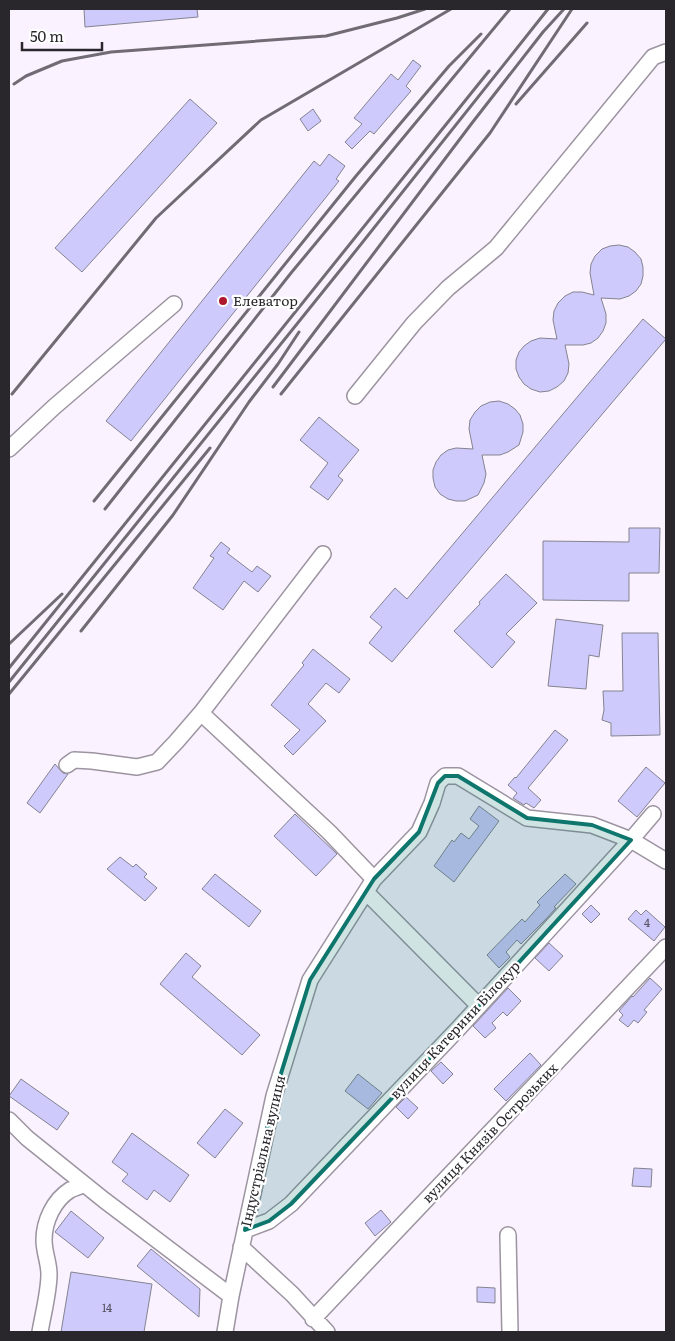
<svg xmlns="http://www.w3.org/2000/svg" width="675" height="1341" font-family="Literata,serif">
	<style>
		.building { fill: #cfcafc; stroke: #848390 }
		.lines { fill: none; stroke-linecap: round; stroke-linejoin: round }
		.minor-casing { stroke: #9c94a0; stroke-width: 18 }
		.minor { stroke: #fff; stroke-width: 15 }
		.rail { stroke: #716c74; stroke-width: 3 }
		.marked { fill: #0f766e; fill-opacity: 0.2; stroke: #0f766e; stroke-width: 4; stroke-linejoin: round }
		.poi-dot { fill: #ad182f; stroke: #fff; stroke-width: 2 }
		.labels { text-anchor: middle; stroke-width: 4.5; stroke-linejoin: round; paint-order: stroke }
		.number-label { font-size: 11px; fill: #535060 }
		.poi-label { font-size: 14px; fill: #2a272c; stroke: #fff; text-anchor: start }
		.street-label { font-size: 14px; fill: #2a272c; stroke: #fff }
	</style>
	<rect width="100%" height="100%" fill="#fbf2ff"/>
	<path class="building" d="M84,9H197L198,17L85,27Z
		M413,60L421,66L406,86L411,91L374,134L370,131L352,149L345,142L362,124L354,118L391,74L398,80Z
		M190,99L217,123L82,272L55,248Z
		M313,109L321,121L308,131L300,119Z
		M329,154L345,166L336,179L339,181L131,441L106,421L314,161L320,166Z
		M619,245L628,247L635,252L641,259L643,267V276L641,284L636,291L629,296L620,299L601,298L606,314V323L603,331L598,338L591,343L583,345H565L569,364L568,373L564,381L557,387L549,391L540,392L531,389L524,384L519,377L516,369V360L519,352L524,346L531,341L540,338L557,339L553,320L554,311L558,303L565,296L573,292H582L594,295L590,273L591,264L595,256L602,249L610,246Z
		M643,319L666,339L392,662L369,643L382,627L370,617L395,588L407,599Z
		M499,401L508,404L515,409L520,415L523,424V432L519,445L508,452L500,455H482L486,474L484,483L478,495L465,501H456L448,499L440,494L435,487L433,478V470L436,462L441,455L448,450L456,448L473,449L469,429L470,420L475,412L481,406L490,402Z
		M319,417L359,450L338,476L343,480L328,500L310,487L328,463L300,440Z
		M629,528H660L659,573H629V601L543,600V541L629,542Z
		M221,542L230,549L227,553L252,572L257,566L271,576L258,592L244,581L223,610L193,588L214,558L210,556Z
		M506,574L537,603L506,634L515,642L492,668L454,631L480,604L479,602Z
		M556,619L603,625L599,657L589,655L586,689L548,686Z
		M622,633H658L660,735L611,736V723L602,720L604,710L603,691H623Z
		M313,649L350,679L339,693L326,683L308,704L326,721L293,755L284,746L300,730L271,705L304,665L302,663Z
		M555,730L568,740L528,788L541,800L534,808L526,803L524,805L513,798L517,793L508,785L515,777L516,778Z
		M55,764L63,773L68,774L40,813L27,803Z
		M646,767L665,783L637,817L618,801Z
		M479,806L499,821L454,882L434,866L452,840L454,842L461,833L469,839L479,826L470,819Z
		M295,814L337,854L316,876L274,836Z
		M120,857L133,867L136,864L147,874L144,877L157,888L145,901L107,869Z
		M215,874L261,911L249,927L202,889Z
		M565,874L576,884L554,907L556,908L544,921L521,944L517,940L506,952L510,957L499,968L487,955L522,919L525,922L540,905L537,902Z
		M591,905L600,914L591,923L582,914Z
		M636,910L641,915L646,910L665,927L654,941L628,919Z
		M549,943L563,956L549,971L535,958Z
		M186,953L201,966L192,977L260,1035L242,1055L160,984Z
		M650,978L662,989L644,1010L647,1012L638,1023L634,1020L628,1027L619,1020L623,1015L619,1011L632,996L633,997Z
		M508,988L521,1001L507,1016L503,1012L492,1023L496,1028L485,1038L473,1026Z
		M530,1053L541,1065L506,1101L494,1089Z
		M441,1062L453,1074L443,1084L431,1071Z
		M358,1074L382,1093L368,1109L345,1091Z
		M21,1079L69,1113L57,1130L9,1096Z
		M406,1097L418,1108L408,1119L396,1107Z
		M225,1109L243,1123L215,1158L197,1143Z
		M132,1133L189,1175L170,1202L154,1190L147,1200L122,1181L128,1174L112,1162Z
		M634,1168L652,1169L651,1187L632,1186Z
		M381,1210L391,1222L375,1236L365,1223Z
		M71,1211L104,1238L88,1258L55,1232Z
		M151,1249L200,1289L199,1317L137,1266Z
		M71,1272L152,1284L144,1332H61Z
		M477,1287L495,1288V1303L477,1302Z"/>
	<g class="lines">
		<g class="minor-casing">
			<path id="minor" d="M355,396L414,323L448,288L496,248L653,57L666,52
				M9,449L54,407L174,304
				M201,713L323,554
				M67,765L74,760L92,761L137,767L157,762L176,742L201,713L329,832L374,879
				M366,892L479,1006
				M9,1120L27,1138L104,1200L231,1296
				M245,1230L269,1221L291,1204L457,1030L630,841L653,814
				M508,1235L510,1332
				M241,1247L292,1294L327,1332
				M313,1319L666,947
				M40,1332C43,1314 49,1292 49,1274C49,1263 44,1252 44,1240C44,1221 54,1200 70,1190C75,1188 80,1186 85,1185
				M225,1332L231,1296L274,1096L310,980L374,879L419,832L432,803L438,783L445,776H458L527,818L592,825L631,840L666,861"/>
		</g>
		<use href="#minor" class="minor"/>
		<path class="rail" d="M14,84L26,76L62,61L111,52L326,36L397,18L425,9
			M516,104L587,23
			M273,387L472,123L543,32L564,9
			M12,394L156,218L261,120L451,9
			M281,394L490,133L572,9
			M94,501L356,176L449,66L481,34
			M105,509L291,273L510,9
			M81,631L173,515L249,402L278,364L299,332
			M9,644L62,594
			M9,668L489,71
			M9,682L350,258L548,9
			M9,694L210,448"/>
	</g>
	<path class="marked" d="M445,776H458L527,818L592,825L631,840L457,1030L291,1204L269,1221L245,1230L274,1096L310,980L374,879L419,832L438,783Z"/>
	<circle class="poi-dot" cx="223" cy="301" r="5"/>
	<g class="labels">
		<g class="number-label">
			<text x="647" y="927">4</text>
			<text x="107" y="1312">14</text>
		</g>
		<g class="poi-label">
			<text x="233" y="306">Елеватор</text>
		</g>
		<g class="street-label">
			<text transform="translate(455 1030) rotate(-47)" y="5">вулиця Катерини Білокур</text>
			<text transform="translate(490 1133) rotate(-46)" y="5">вулиця Князів Острозьких</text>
			<text transform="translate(263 1151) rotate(-77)" y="5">Індустріальна вулиця</text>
		</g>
	</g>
	<rect width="675" height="1341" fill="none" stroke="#2a272c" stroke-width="20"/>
	<path d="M22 42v8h80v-8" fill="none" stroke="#2a272c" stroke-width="2.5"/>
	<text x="30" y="42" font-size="15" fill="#2a272c" stroke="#ffffff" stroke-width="4" paint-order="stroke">50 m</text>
</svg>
